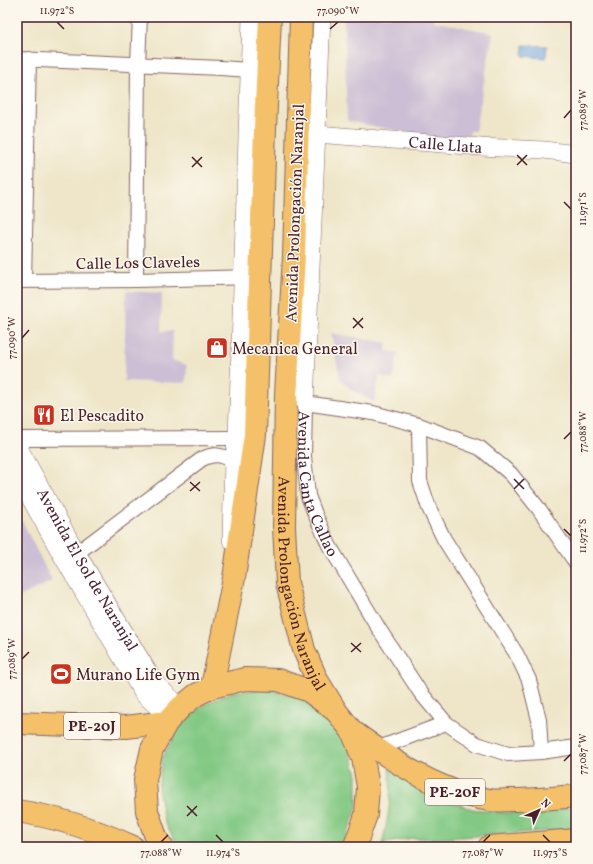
<svg xmlns="http://www.w3.org/2000/svg" width="593" height="864" font-family="Vollkorn,serif">
	<style>
		.industrial { fill: #ccbed4 }
		.green { fill: #83c984; stroke: #667458 }
		.water { fill: #72a7df; stroke: #5e6385 }
		.lines { fill: none; stroke-linecap: round; stroke-linejoin: round }
		.minor-casing { stroke: #846562; stroke-width: 16 }
		.tertiary-casing { stroke: #846562; stroke-width: 18 }
		.primary-casing { stroke: #846562; stroke-width: 24 }
		.trunk-casing { stroke: #846562; stroke-width: 24 }
		.minor { stroke: #fff; stroke-width: 14 }
		.tertiary { stroke: #fff; stroke-width: 17 }
		.primary { stroke: #f4c16b; stroke-width: 22 }
		.trunk { stroke: #f4c16b; stroke-width: 22 }
		.ticks { fill: none; stroke: #4a1f2b; stroke-width: 1.5 }
		.labels { text-anchor: middle; stroke-width: 3; stroke-linejoin: round; paint-order: stroke }
		.shield { fill: #fbf7ec; stroke: #7f6065; stroke-width: 1 }
		.shield-label { font-size: 15px; font-weight: bold; fill: #4a1f2b }
		.street-label { font-size: 16px; fill: #4a1f2b; stroke: #fbf7ec }
		.poi-label { font-size: 16px; fill: #4a1f2b; stroke: #fbf7ec; text-anchor: start }
		.neatline { fill: none; stroke: #4a1f2b; stroke-width: 1.5 }
		.ticks-label { font-size: 10px; text-anchor: middle; fill: #4a1f2b }
	</style>
	<rect width="100%" height="100%" fill="#fbf7ec"/>
	<filter id="ink" filterUnits="userSpaceOnUse"><feTurbulence type="fractalNoise" baseFrequency=".025" numOctaves="2"/><feDisplacementMap in="SourceGraphic" scale="8" xChannelSelector="R" yChannelSelector="G"/><feConvolveMatrix kernelMatrix="1 2 1 2 8 2 1 2 1" color-interpolation-filters="sRGB"/></filter>
	<filter id="wash" filterUnits="userSpaceOnUse"><feTurbulence type="fractalNoise" baseFrequency=".012" numOctaves="4" result="noise"/><feDisplacementMap in="SourceGraphic" scale="16" xChannelSelector="R" yChannelSelector="G"/><feGaussianBlur stdDeviation="0.9" result="paint"/><feColorMatrix in="noise" values="0 0 0 0 0 0 0 0 0 0 0 0 0 0 0 0 0 1.4 0 .05"/><feComposite in="paint" operator="in"/></filter>
	<g filter="url(#wash)">
		<rect width="100%" height="100%" fill="#efe6c9"/>
		<path class="industrial" d="M344,17H433V21L493,33L475,131H470L467,144L347,121Z
			M126,291L162,293L161,331H173L172,360L187,365L186,383L124,381Z
			M331,333L387,343L386,351L398,353L393,379L379,376L374,402L353,391L340,378Z
			M18,513L52,581L17,598V514Z"/>
		<path class="green" d="M266,689L298,697L326,716L347,742L357,774V808L345,839L339,847H178L164,821L158,789L163,757L178,728L202,706L232,692Z
			M389,769L441,799L473,809L508,813L576,807V829L433,839L412,838L382,844C388,819 393,794 389,769Z"/>
		<path class="water" d="M523,45L547,46L546,58L523,56Z"/>
	</g>
	<g filter="url(#ink)">
		<g class="lines">
			<g class="minor-casing">
				<g id="minor">
					<path d="M17,59L221,68L249,70"/>
					<path d="M24,280L29,59"/>
					<path d="M136,280L138,64L140,17"/>
					<path d="M17,281L136,280L253,277"/>
					<path d="M419,425L420,481L429,508L444,539L517,655L529,680L539,720L541,752"/>
					<path d="M17,439L237,438"/>
					<path d="M77,553L202,459C215,453 220,455 233,460"/>
					<path id="s1" d="M576,563L539,509L511,474L480,448L419,425L373,413L305,403L304,456L308,496L315,514L329,545L379,629L420,692L446,723L477,744L508,754L541,752L576,747"/>
					<path d="M376,749L446,723"/>
				</g>
			</g>
			<g class="tertiary-casing">
				<g id="tertiary">
					<path id="s2" d="M316,134L481,147L544,150L576,154"/>
					<path d="M305,403L322,17"/>
					<path id="s3" d="M17,444L77,553L155,683L181,707"/>
					<path d="M17,475L65,561L143,694L170,719"/>
					<path d="M231,540L233,460L237,438L251,17"/>
				</g>
			</g>
			<g class="primary-casing">
				<g id="primary">
					<path id="s4" d="M301,17L294,256L286,394L284,527L287,583L304,650L317,680L336,711"/>
					<path d="M212,687L234,578L255,435L265,128L270,17"/>
					<path d="M352,731C394,762 438,792 490,800C497,801 505,800 512,800C533,800 554,798 576,796"/>
					<path d="M489,847L576,840"/>
				</g>
			</g>
			<g class="trunk-casing">
				<path id="trunk" d="M17,723L126,727L167,722
					M17,811C57,817 96,830 133,847
					M162,847L157,840L147,811L145,780L152,749L167,722L181,707L196,695L212,687L245,679L278,680L309,691L336,711L352,731L363,758L368,787L366,815L356,843L354,847"/>
			</g>
			<use href="#minor" class="minor"/>
			<use href="#tertiary" class="tertiary"/>
			<use href="#primary" class="primary"/>
			<use href="#trunk" class="trunk"/>
		</g>
	</g>
	<path class="ticks" d="M57,22L64,29M330,29L338,22M564,118L571,110M517,155L527,165M192,157L202,167M517,165L527,155M192,167L202,157M564,202L571,209M353,318L363,328M353,328L363,318M22,338L29,330M564,439L571,432M514,479L524,489M190,482L200,491M514,489L524,479M190,491L200,482M564,529L571,536M351,643L361,652M351,652L361,643M22,659L29,652M564,761L571,754M187,806L197,816M187,816L197,806M216,835L223,842M543,835L550,842M161,842L168,835M483,842L490,835"/>
	<defs>
		<g id="shop-square" transform="scale(1.15)"><rect x="-9" y="-9" width="18" height="18" rx="4" fill="#c8321e" stroke="#fbf7ec"/><path d="M-5-2.5h2.3a2.7 3.5 0 0 1 5.4 0H5L5.5 6h-11ZM-1.5-2.5h3a1.5 2.3 0 0 0-3 0Z" fill="#fff"/></g>
		<g id="restaurant-square" transform="scale(1.15)"><rect x="-9" y="-9" width="18" height="18" rx="4" fill="#c8321e" stroke="#fbf7ec"/><path d="M-5-6h1v4h1v-4h1v4h1v-4h1v5L-1.5 .5V6h-2V.5L-5-1ZM5-6V6H3V1.5H1.5Q1.5-4 5-6Z" fill="#fff"/></g>
		<g id="stadium-square" transform="scale(1.15)"><rect x="-9" y="-9" width="18" height="18" rx="4" fill="#c8321e" stroke="#fbf7ec"/><path d="M0-5a6.5 5 0 1 0 0 10a6.5 5 0 1 0 0-10ZM-3.5-1.8h7v3.6h-7Z" fill="#fff"/></g>
	</defs>
	<g fill-rule="evenodd">
		<use href="#shop-square" x="217" y="348"/>
		<use href="#restaurant-square" x="44" y="415"/>
		<use href="#stadium-square" x="61" y="674"/>
	</g>
	<g class="labels">
		<g class="shield">
			<rect x="64" y="713" width="56" height="26" rx="3"/>
			<rect x="425" y="779" width="60" height="26" rx="3"/>
		</g>
		<g class="shield-label">
			<text x="92" y="731">PE-20J</text>
			<text x="455" y="797">PE-20F</text>
		</g>
		<g class="street-label">
			<text dy="6" stroke="none"><textPath href="#s2" startOffset="130">Calle Llata</textPath></text>
			<text transform="translate(294 213) rotate(-88)" y="6">Avenida Prolongación Naranjal</text>
			<text transform="translate(138 262) rotate(-1)" y="6">Calle Los Claveles</text>
			<text dy="6" stroke="none"><textPath href="#s1" startOffset="415">Avenida Canta Callao</textPath></text>
			<text dy="6" stroke="none"><textPath href="#s3" startOffset="144">Avenida El Sol de Naranjal</textPath></text>
			<text dy="6" stroke="none"><textPath href="#s4" startOffset="569">Avenida Prolongación Naranjal</textPath></text>
		</g>
		<g class="poi-label">
			<text x="232" y="354">Mecanica General</text>
			<text x="60" y="421">El Pescadito</text>
			<text x="76" y="680">Murano Life Gym</text>
		</g>
	</g>
	<rect width="593" height="864" fill="none" stroke="#fbf7ec" stroke-width="44"/>
	<g transform="translate(539 810) rotate(45)" stroke="#fbf7ec" stroke-width="3" paint-order="stroke">
	<path d="M0-3L7 15L0 10L-7 15Z" fill="#4a1f2b"/>
	<text y="-6" font-size="11" font-weight="bold" text-anchor="middle" fill="#4a1f2b">N</text>
	</g>
	<rect x="22" y="22" width="549" height="820" class="neatline"/>
	<g class="ticks-label">
		<text x="57" y="14">11.972°S</text>
		<text x="338" y="14">77.090°W</text>
		<text transform="translate(582 110) rotate(-90)" y="4">77.089°W</text>
		<text transform="translate(582 209) rotate(-90)" y="4">11.971°S</text>
		<text transform="translate(11 338) rotate(-90)" y="4">77.090°W</text>
		<text transform="translate(582 432) rotate(-90)" y="4">77.088°W</text>
		<text transform="translate(582 536) rotate(-90)" y="4">11.972°S</text>
		<text transform="translate(11 659) rotate(-90)" y="4">77.089°W</text>
		<text transform="translate(582 754) rotate(-90)" y="4">77.087°W</text>
		<text x="161" y="856">77.088°W</text>
		<text x="223" y="856">11.974°S</text>
		<text x="483" y="856">77.087°W</text>
		<text x="550" y="856">11.973°S</text>
	</g>
</svg>
